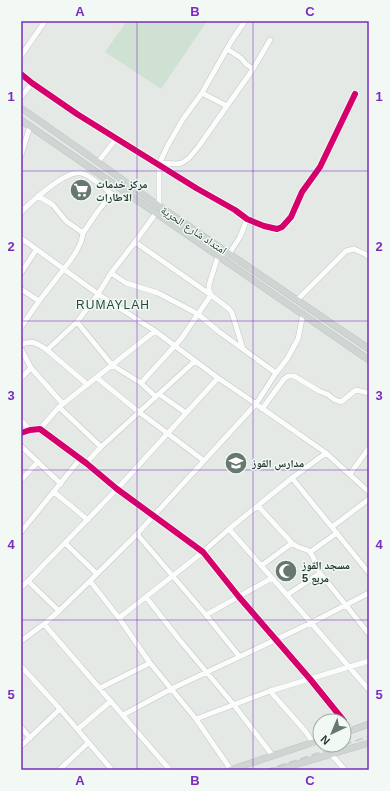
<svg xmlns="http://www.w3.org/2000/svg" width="390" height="791" font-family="Arial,'Noto Naskh Arabic',sans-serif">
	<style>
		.green { fill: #cfe1d2 }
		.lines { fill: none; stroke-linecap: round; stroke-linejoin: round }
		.minor-casing { stroke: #c1c6c3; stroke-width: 6 }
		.major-casing { stroke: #bdc5c1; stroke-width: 7 }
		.minor { stroke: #fbfcfb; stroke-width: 5 }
		.major { stroke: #ced5d2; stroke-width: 6 }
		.rail { stroke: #c7cac9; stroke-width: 1.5; stroke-dasharray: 8 4; stroke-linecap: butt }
		.cycleway-casing { stroke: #f2f8f4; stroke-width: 8 }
		.cycleway { stroke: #d6006c; stroke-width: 6 }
		.grid { fill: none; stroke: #7b2cbf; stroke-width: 1; stroke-opacity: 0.55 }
		.labels { text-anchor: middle; stroke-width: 3; stroke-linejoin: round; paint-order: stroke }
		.poi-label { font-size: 11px; font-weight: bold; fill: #243b31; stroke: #f2f8f4; text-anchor: start }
		.street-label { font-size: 11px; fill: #243b31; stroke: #f2f8f4 }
		.neighbourhood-label { font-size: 12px; letter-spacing: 1px; fill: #214b3b; stroke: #f2f8f4 }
		.neatline { fill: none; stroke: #7b2cbf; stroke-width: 1.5 }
		.grid-label { font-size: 13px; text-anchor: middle; font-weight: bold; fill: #7b2cbf }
	</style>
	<rect width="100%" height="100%" fill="#e4e9e6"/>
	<path class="green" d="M127,21H207L161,89L105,52Z"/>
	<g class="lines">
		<g class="minor-casing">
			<path id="minor" d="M227,49L241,58L246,64L253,69
				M21,56L45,21
				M21,74L32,83L77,114L196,188L235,210L247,219L264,226L277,229L282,227L291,217L302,192L320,167L355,94
				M202,93L227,106
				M21,97L32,83
				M21,155L30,126
				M98,162L116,139
				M160,163L176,164L182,163L189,158L199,146L253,69L270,40
				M38,196L53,205L66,221L83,233
				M159,206V164L168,145L183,119L202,93L232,40L245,21
				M21,213L24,209C35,199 66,170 81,173C90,175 104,188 112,194L98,211L83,233L81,242L76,252L70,261L39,301L21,327
				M21,238L98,294L155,331L218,378L246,397L326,453L369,492
				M135,242L211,295L229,309L232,313L243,349
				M229,254L240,237L247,219
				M21,273L36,250
				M111,273L126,283L158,293L198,314L218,331L276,373
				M21,289L39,301
				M297,300L346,251L354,249L365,254L369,257
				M77,322L112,365L141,383L156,397
				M21,345C32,339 38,344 47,350L88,385
				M21,349L31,368L63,404
				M47,350L77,322L98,294L111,273L135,242L156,213
				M21,378L31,368
				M97,378L139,412L203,460
				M141,383L181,339L211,295L209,290V285L218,256
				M159,394L186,413
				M59,407L101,447
				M262,409L284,379L288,376H294L319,391L327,394L335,400L341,402L356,390L369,393
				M21,420L30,430
				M40,429L59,407L155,331
				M21,433L30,430L40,429L86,463L117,489L203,552L239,597L310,679L344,721
				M21,446L61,484
				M86,463L101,447L195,361
				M350,474L369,448
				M292,478L369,573
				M21,480L38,462
				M54,492L88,520
				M258,506L292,543L298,547L307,550L310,552L313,557L320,573L369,634
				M332,527L369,499
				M229,529L287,595L369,690
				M21,532L80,459
				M137,534L206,615L239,656
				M65,543L97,574
				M310,552L337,533
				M261,566L292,543
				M28,581L59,611
				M90,581L119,618L150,663L196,719L231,770
				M21,587L28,581L117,489L218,378
				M287,595L320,573
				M146,597L178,638L234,705L273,756
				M206,615L272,578
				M119,618L203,552L229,529L292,478L326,453
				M44,624L170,770
				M21,641L44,624L59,611L97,574L137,534L256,404L276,373L287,359L298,339L303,314
				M21,666L60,709L112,770
				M100,688L150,663
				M270,691L306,732L313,743
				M123,715L171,689L311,623L369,593
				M196,719L270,691L369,661
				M344,721L351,730
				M21,727L30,738
				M78,729L111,701
				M21,746L60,709
				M331,754L345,770
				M59,770L88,743"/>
		</g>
		<g class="major-casing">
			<path id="major" d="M21,108L98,162L159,206L369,349
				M21,120L369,360
				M344,733L369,724
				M230,770L320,740
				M277,770L369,743"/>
		</g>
		<use href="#minor" class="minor"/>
		<use href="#major" class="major"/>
		<path class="rail" d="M344,745L369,736
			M266,770L343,745"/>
		<g class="cycleway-casing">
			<path id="cycleway" d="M21,74L32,83L77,114L196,188L235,210L247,219L264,226L277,229L282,227L291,217L302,192L320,167L355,94
				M21,433L30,430L40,429L86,463L117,489L203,552L239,597L310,679L344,721"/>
		</g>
		<use href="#cycleway" class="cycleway"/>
	</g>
	<path class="grid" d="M137,21V770M253,21V770M21,171H369M21,321H369M21,470H369M21,620H369"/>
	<defs>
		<g id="supermarket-disc" transform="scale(1.15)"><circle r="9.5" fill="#677870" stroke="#f2f8f4"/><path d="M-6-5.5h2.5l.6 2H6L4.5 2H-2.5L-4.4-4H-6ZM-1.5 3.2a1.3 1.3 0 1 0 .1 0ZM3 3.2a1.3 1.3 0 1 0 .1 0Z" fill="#fff"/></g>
		<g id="school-disc" transform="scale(1.15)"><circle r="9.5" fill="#677870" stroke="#f2f8f4"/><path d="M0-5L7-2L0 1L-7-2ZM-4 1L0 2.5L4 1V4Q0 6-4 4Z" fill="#fff"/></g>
		<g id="mosque-disc" transform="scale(1.15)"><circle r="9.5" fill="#677870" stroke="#f2f8f4"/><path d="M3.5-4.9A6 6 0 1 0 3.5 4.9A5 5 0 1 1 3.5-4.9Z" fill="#fff"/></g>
	</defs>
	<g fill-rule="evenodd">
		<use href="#supermarket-disc" x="81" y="190"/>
		<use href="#school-disc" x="236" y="463"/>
		<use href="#mosque-disc" x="286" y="571"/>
	</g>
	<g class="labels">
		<g class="poi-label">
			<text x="96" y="188">مركز خدمات<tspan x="96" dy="13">الاطارات</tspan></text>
			<text x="252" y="467">مدارس القوز</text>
			<text x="302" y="569">مسجد القوز<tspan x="302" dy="13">مربع 5</tspan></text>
		</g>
		<g class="street-label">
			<text transform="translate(194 230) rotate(34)" y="4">امتداد شارع الحرية</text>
		</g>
		<g class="neighbourhood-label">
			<text x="113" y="309">RUMAYLAH</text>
		</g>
	</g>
	<rect width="390" height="791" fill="none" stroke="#f2f8f4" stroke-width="44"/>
	<g transform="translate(332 733) rotate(224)"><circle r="19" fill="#f2f8f4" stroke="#a0aca6"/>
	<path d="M0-3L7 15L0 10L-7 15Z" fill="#677870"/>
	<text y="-6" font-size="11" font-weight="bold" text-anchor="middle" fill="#243b31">N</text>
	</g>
	<rect x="22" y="22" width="346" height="747" class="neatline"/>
	<g class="grid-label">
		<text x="80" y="16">A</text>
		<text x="195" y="16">B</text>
		<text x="310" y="16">C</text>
		<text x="11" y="101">1</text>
		<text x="379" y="101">1</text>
		<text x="11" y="251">2</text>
		<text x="379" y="251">2</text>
		<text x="11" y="400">3</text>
		<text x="379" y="400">3</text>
		<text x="11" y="549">4</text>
		<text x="379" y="549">4</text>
		<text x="11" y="699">5</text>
		<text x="379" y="699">5</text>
		<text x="80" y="785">A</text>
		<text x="195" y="785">B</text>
		<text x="310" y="785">C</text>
	</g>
</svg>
